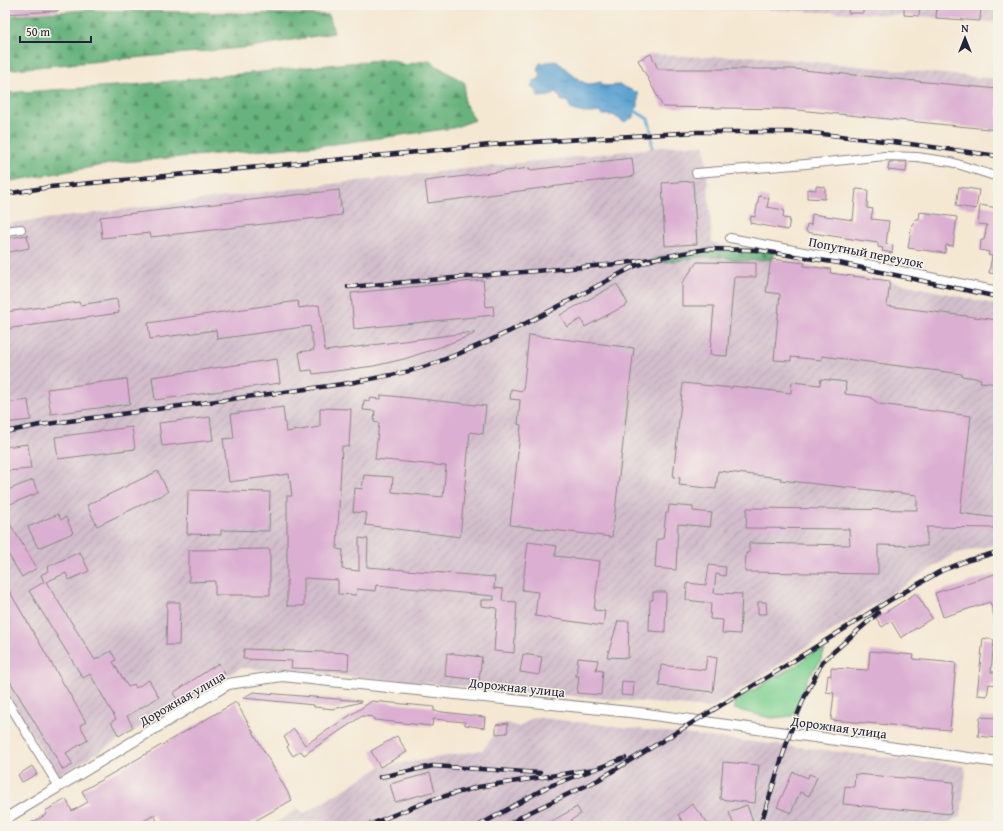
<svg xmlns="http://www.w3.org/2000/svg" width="1003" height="831" font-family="'Gentium Book Plus',serif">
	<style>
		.industrial { fill: url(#industrial-furrows) }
		.green { fill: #7fd193; stroke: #507a67 }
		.forest { fill: url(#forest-firs); stroke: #446a5c }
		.water { fill: url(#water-ripples); stroke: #3e6286 }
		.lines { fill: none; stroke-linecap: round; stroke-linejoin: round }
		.stream { stroke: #5ba2d1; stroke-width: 3 }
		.building { fill: #dbafd2 }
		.minor-casing { stroke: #8b8587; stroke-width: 10 }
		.tertiary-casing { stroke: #8b8587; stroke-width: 12 }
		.minor { stroke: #fff; stroke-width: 8 }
		.tertiary { stroke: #fff; stroke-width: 10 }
		.rail-casing { stroke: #22223b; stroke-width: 4.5 }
		.rail { stroke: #f7f3e8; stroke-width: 3; stroke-dasharray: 9; stroke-linecap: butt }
		.labels { text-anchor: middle; stroke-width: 3; stroke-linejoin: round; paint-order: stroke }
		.street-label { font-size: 13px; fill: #22223b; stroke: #f7f3e8 }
	</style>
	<defs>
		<pattern id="industrial-furrows" width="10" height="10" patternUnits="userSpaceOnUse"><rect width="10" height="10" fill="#d1bdcb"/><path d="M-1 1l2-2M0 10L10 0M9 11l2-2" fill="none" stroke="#b3a2af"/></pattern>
		<pattern id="forest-firs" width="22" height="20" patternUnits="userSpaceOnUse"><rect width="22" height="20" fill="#67b37d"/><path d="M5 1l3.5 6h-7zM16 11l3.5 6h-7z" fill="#549168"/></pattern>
		<pattern id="water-ripples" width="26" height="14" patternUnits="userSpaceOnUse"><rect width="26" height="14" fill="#5ba2d1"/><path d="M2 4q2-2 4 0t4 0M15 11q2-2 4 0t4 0" fill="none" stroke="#4b84ab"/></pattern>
	</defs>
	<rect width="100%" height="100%" fill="#f7f3e8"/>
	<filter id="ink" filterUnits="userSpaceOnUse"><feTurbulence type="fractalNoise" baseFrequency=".025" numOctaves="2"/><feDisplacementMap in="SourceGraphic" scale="8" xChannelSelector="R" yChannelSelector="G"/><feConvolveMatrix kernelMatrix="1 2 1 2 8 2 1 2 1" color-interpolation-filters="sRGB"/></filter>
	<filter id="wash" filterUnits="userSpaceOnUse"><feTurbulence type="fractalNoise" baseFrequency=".012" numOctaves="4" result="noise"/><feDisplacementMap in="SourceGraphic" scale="16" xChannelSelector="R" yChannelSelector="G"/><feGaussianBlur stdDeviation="0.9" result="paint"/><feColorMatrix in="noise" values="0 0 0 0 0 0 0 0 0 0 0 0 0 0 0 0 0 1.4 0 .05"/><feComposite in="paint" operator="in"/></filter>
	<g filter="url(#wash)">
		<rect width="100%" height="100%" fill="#f4e8d3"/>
		<path class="industrial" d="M724,5H998V23L919,16L724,8Z
			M651,54L701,57L751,56L998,79V130L788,109L663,107L638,60Z
			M705,145L712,242L773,259L805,263L804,266L831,269V273L890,281L998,305V544L954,554L710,708L281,670L240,668L58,776L5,692V224L340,183L671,146Z
			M534,717L964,766L966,772L961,817L940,826H272L298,808L304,814L380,767L483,750L495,734L496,725L508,723L519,727Z"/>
		<path class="green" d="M825,650L819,663L808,677L801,697L792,716L771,718L734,709V702L792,667C802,664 805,656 815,652C818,651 822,651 825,650Z"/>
		<path class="forest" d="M86,10L329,15L334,33L251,47L5,70V16Z
			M388,59L406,65L427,60L465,83L464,102L475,120L453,128L335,144L122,162L5,182V93L132,85Z
			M706,249L756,250L775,252L773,259L743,261L721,257H701L646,265L657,258Z"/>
		<path class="water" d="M556,61C565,67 579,83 588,84C592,84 597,83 601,82L603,86L620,85L638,93V107L635,108L634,117L624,122L613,115H603L599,112C590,114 582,113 572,110L567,101H562L556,92L550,96L538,97L537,92L531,86L534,81L539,79L541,74L537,69L540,63Z"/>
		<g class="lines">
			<path class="stream" d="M632,109L648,119L651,129L652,147"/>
		</g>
		<g id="blocks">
			<path class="building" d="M5,5H58V11L5,14Z
				M849,5H863V13H848Z
				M904,5H920L919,16L904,15Z
				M937,5H981L980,21L936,18Z
				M651,54L658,69H793L998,89V130L788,109L663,107L638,60Z
				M632,158L634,176L428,203L425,181L530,168V170Z
				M889,162H907L906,172L888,170Z
				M693,181L697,244L665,246L662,183Z
				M816,186L825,187V199L807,198V189L816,190Z
				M959,187L979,190L976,209L956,206Z
				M856,189L868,190L867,208L873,209L871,219L889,221L886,244L893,245L892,253L882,251L883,248L878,247V243L806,232L807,224L811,225L812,214L853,220Z
				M339,190L342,215L151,237L150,233L102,238L100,217Z
				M759,196L769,198L767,207L784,210L783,218L790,219L788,230L750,223L751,216L755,217Z
				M980,205L998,208V274L989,273L992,256L988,255L989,252L980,250L981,240H984L987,225L978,224Z
				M920,212L957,217L953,246L946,245L945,253L908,248L912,224L914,225L915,219H919Z
				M27,235L29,248L5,253V239Z
				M771,259L805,263L804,266L831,269L830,273L890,281L887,306L998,320V384L980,382L981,379L962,376V374L822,356V360L791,357V361L774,360L780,294L766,292Z
				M697,262L756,263V277H734L727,356L710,355L714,306H682V283Z
				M483,280L486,307L493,306L494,315L354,329L351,293Z
				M617,284L628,304L585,327L581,319L567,327L560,315Z
				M117,299L119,313L5,329V312L79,302L80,305Z
				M298,301L299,308L319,305L325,351L474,332V334L435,349L404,359L374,366L313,374L312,370L302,371L299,352L314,350L310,326L217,339L216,330L150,339L148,323Z
				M529,335L634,348L612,537L510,525L521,425L518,424L520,400L510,399L511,389L523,391Z
				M277,359L280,383L155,400L152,377Z
				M127,379L130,404L51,414L47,389Z
				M821,379L846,382L845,394L870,397L879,404L971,416L960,513L998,518V528L927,527V546L878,545V574L745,572L746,553H749V543L850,545L849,529L746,528L747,508L917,510V495L780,480L781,478L718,471L716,489L679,485L680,478L673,477L683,383L732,388V386L791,393L792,382L820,385Z
				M381,395L486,406L483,434L470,432L460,537L365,525L367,513L353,512L355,488L362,489L364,475L393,477L392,492L443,497L446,466L375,459L379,423L374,422L375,411L363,410L364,400L369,401V398L381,399Z
				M28,400L31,420L5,423V403Z
				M283,407L286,432L320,427V408L351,409L349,447L342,446L337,549L343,550L342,569L359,571V538L368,539L367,567L495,577L494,588L503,589L502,601L517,602L514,653L494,651L497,608L481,606V600H494V596L376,585L375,591L357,589L356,595L338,594V580L304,578V606H287V496H292L289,474L229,482L223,439L234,438L231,414Z
				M210,417L213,440L162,446L159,423Z
				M132,427L135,449L58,459L55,437Z
				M28,444L31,469L5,471V447Z
				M158,471L168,492L97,526L87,505Z
				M33,480L38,493L5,506V491Z
				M188,490L270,492L269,531L221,530V535L187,534Z
				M669,505L693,507V511L712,513L710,527L678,524L676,570L655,568L657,539H663L666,513H668Z
				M58,514L61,520L66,517L73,533L38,548L28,527Z
				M5,516L37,568L22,577L5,549Z
				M528,542L557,546L555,556L600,561L594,610L605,611L603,626L535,616L538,592L522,590Z
				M270,549V595H215V581L189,582V550Z
				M80,552L89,571L69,580L66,573L46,582L95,660L111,651L116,660L113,662L128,687L134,684L136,688L149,680L159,697L127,716L133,727L119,736L111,722L116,719L90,674L83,678L29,591L44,582L41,575L48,571L47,567Z
				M709,565L726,567L725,576L716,574L714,593L742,594L740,634L722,633L723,620L710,619L711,603L686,600L687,583L706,585Z
				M998,573V622H996L990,602L943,617L935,593Z
				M5,584L86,722L80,725L88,740L66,753L73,765L63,770L48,743H47L5,673Z
				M653,592H666L665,632L649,631L650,600H653Z
				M916,593L932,618L901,638L891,621L882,627L876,618Z
				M167,602H180L179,645H166Z
				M758,602H766L767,614H758Z
				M618,621H629L628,658L607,657Z
				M983,638L994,640L991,672H998V685L989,684L987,696L977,695Z
				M244,649L349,653L348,670L291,668L292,661L243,659Z
				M870,651L914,655L913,659L956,663L950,730L831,720L834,693L826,692L828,675L831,676V668L868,670Z
				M447,653L482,657L479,680L445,676Z
				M523,654L542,657L539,675L520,672Z
				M707,656L717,658L713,692L659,686L661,665L705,670Z
				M578,658L598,660L596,670L603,671L601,695L577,693L579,676H576Z
				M219,663L225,673L179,702L173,693Z
				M622,681L634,682L633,696L621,695Z
				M253,692L361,701V702L334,709L314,707V705L243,698Z
				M372,701L434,707V711L485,717L484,728L465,725V722L433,719L432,726L374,720L373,717L362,716L304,755L301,751L293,756L287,747L289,745L284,737L294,729L305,745Z
				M236,702L292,800L246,826H160L154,815L135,826H26L47,814L45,811L66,799L72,811L88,802L82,791Z
				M980,717L998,718V738L978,736Z
				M508,723L507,733L496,734V725Z
				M397,736L407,752L380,767L371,751Z
				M723,762L759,765L755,803L720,799Z
				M32,766L37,774L22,782L18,775Z
				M793,772L808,778L809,774L817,777L809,796L800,792L791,813L777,807Z
				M430,773L435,791L395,802L390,784Z
				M855,774L954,782L951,814L843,804L845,786L854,787Z
				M692,804L710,826H686L678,815Z
				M747,805L753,821L748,823L750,826H734L729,812Z
				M577,807L581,814L571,820L575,826H543Z"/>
		</g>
	</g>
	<g filter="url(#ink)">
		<use href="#blocks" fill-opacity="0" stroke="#8b8587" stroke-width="1"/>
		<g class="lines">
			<g class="minor-casing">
				<path id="minor" d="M696,173L806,164L885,156L917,157L951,162L998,177
					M5,231L21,229
					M730,238L867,264L998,291
					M5,697L59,787"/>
			</g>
			<g class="tertiary-casing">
				<path id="tertiary" d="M5,819L228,684L282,676L639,713L998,762"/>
			</g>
			<use href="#minor" class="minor"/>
			<use href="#tertiary" class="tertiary"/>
			<g class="rail-casing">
				<path id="rail" d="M5,194L50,187L501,144L697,132H804L910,144L998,156
					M348,287L618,264L657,258L706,249L756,250L839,263L998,297
					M5,432L40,425L343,384C374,378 406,374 435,363C504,338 568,301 633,267L657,258
					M894,598L941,571L969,560L998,552
					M380,777L433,766L540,773
					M366,826L431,800L478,787L595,769
					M478,826L547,787L625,758
					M507,826L524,815L598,780L779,670L898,595
					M760,826L790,733L805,696L823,661L878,613"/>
			</g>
			<use href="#rail" class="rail"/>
		</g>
	</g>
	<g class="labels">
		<g class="street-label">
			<text transform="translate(866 252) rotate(11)" y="5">Попутный переулок</text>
			<text transform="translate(517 687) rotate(6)" y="5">Дорожная улица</text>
			<text transform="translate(182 698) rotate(-30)" y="5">Дорожная улица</text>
			<text transform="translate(839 727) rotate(8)" y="5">Дорожная улица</text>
		</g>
	</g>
	<rect width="1003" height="831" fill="none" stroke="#f7f3e8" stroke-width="20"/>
	<g transform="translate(965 38)" stroke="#f7f3e8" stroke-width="3" paint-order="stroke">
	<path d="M0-3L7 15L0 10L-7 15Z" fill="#22223b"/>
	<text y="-6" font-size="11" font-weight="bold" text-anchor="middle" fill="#22223b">N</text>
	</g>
	<path d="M20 36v6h71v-6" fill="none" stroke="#22223b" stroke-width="2"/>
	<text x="26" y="36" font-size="12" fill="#22223b" stroke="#f7f3e8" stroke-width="3" paint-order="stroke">50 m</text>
</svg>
